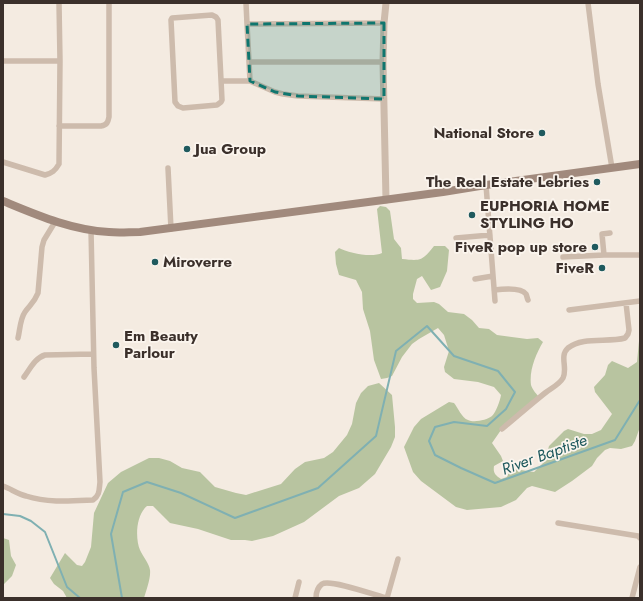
<svg xmlns="http://www.w3.org/2000/svg" width="643" height="601" font-family="Jost,sans-serif">
	<style>
		.green { fill: #b8c4a0 }
		.lines { fill: none; stroke-linecap: round; stroke-linejoin: round }
		.stream { stroke: #7fb0b2; stroke-width: 2 }
		.minor { stroke: #cdbbac; stroke-width: 5.5 }
		.tertiary { stroke: #cdbbac; stroke-width: 7 }
		.secondary { stroke: #a18a7d; stroke-width: 8 }
		.marked { fill: #0f766e; fill-opacity: 0.2; stroke: #0f766e; stroke-width: 3; stroke-dasharray: 8 5; stroke-linejoin: round }
		.poi-dot { fill: #1f5a5e; stroke: #fbf5ee; stroke-width: 1.5 }
		.labels { text-anchor: middle; stroke-width: 3.5; stroke-linejoin: round; paint-order: stroke }
		.poi-label { font-size: 15px; font-weight: bold; fill: #3b302b; stroke: #fbf5ee; text-anchor: end }
		.water-label { font-size: 16px; font-style: italic; fill: #1f5a5e; stroke: #fbf5ee }
	</style>
	<rect width="100%" height="100%" fill="#f4ebe1"/>
	<path class="green" d="M380,206L386,207L390,211L394,239L401,248L402,259C421,261 422,261 434,246H445L449,250L447,271L440,287L431,290L422,276L417,279L413,294V299L417,303L434,302L439,304L448,312L464,314L472,320L479,328L489,329L497,335L527,339L538,338L543,342C536,354 529,370 531,385C532,389 537,395 540,398L501,430L492,443L501,456L503,461L494,466C493,473 495,475 501,479L507,477L509,472L514,469L534,472L545,461L549,446L564,431L568,429L584,434H592L601,430L612,414L595,392L594,387L605,375L608,365L612,361L628,368L637,362L639,341H640V427L635,441L632,446L621,449L610,448L605,450L597,458L592,466L572,481L555,492L532,486L527,488L516,500L501,507L467,510L456,507L421,481L413,472L404,447L414,427L421,419L449,402L454,403C458,408 462,418 468,420C474,423 487,420 492,416C496,412 500,401 501,395L494,387L478,382L454,379L445,372L444,367L449,351L444,335L438,328L419,339L412,344L402,357L392,376L387,378L381,379L374,360L370,331L363,309L362,292L356,280L339,275L336,264L335,252L339,248C348,253 372,258 382,253L377,209Z
		M379,383L392,395L395,427V437L391,447L375,474L359,488L339,496L304,522L273,536L252,541L245,540H231L198,529L170,523L153,506H147C136,515 135,538 140,550C143,557 149,563 150,570C151,578 146,591 144,598H67L63,591L54,584L50,578L65,553L77,565L82,566L85,562L91,547L94,513L108,483L121,472L149,458H159L170,461L182,468L200,472L215,487L236,493L246,495L281,484L295,469L305,462L324,458L333,452L347,435L352,424L356,403L361,393L368,386Z
		M3,538L9,540L11,556L16,565L12,576L3,585Z"/>
	<g class="lines">
		<path class="stream" d="M3,514L20,516L31,521L45,532L67,587L80,598
			M122,598L111,534L123,492L147,482L181,493L235,518L318,488L376,436L396,351L427,326L454,356L498,371L515,392L506,409L487,426L454,422L435,427L429,441L435,455L461,468L495,483L615,440L640,400"/>
		<path class="minor" d="M246,3L247,24
			M588,3L598,84L612,168
			M212,15L216,17L218,20L222,100L221,102L217,105L183,108L178,106L175,102L171,20L172,18Z
			M3,61H60
			M249,62H383
			M222,81H250L275,92L283,94L298,96L384,99
			M250,81L247,24L384,23
			M59,126H101C107,125 108,122 109,117V3
			M3,162L45,175C52,173 55,171 59,164L60,61L59,3
			M168,168L171,229
			M486,185L495,301
			M456,238L490,235
			M604,255L602,234L610,233
			M563,257L604,255H640
			M475,279L493,276
			M494,290C502,289 521,287 526,294C527,296 527,298 528,300
			M569,310L640,301
			M18,338C20,330 20,319 25,312C30,305 34,303 38,293L42,247L44,240L55,222
			M24,377C30,369 35,358 45,355L93,354
			M502,429C516,417 530,405 545,393C551,388 559,385 563,378C568,368 559,356 568,348C583,336 608,343 625,338L628,334L629,330L626,303
			M3,486C11,489 18,494 26,496C48,503 71,501 93,500C100,495 99,490 100,482L94,368L91,230
			M558,523L638,536L640,538
			M295,598L299,582
			M316,598C316,593 318,587 322,584C330,579 375,595 386,598
			M387,598L398,559
			M632,598L640,567"/>
		<path class="tertiary" d="M386,3L384,23L383,62L386,200"/>
		<path class="secondary" d="M3,201C37,215 71,230 109,232C119,233 129,232 140,232L391,199L443,192L486,185L640,164"/>
	</g>
	<path class="marked" d="M384,23V99L298,96L275,92L250,81L247,24Z"/>
	<g class="poi-dot">
		<circle cx="542" cy="133" r="4"/>
		<circle cx="187" cy="149" r="4"/>
		<circle cx="597" cy="182" r="4"/>
		<circle cx="472" cy="215" r="4"/>
		<circle cx="595" cy="247" r="4"/>
		<circle cx="155" cy="262" r="4"/>
		<circle cx="602" cy="268" r="4"/>
		<circle cx="116" cy="345" r="4"/>
	</g>
	<g class="labels">
		<g class="poi-label">
			<text x="534" y="138">National Store</text>
			<text x="195" y="154" text-anchor="start">Jua Group</text>
			<text x="589" y="187">The Real Estate Lebries</text>
			<text x="480" y="211" text-anchor="start">EUPHORIA HOME<tspan x="480" dy="17">STYLING HO</tspan></text>
			<text x="587" y="252">FiveR pop up store</text>
			<text x="163" y="267" text-anchor="start">Miroverre</text>
			<text x="594" y="273">FiveR</text>
			<text x="124" y="341" text-anchor="start">Em Beauty<tspan x="124" dy="17">Parlour</tspan></text>
		</g>
		<g class="water-label">
			<text transform="translate(544 454) rotate(-20)" y="6">River Baptiste</text>
		</g>
	</g>
	<rect width="643" height="601" fill="none" stroke="#3b302b" stroke-width="8"/>
</svg>
